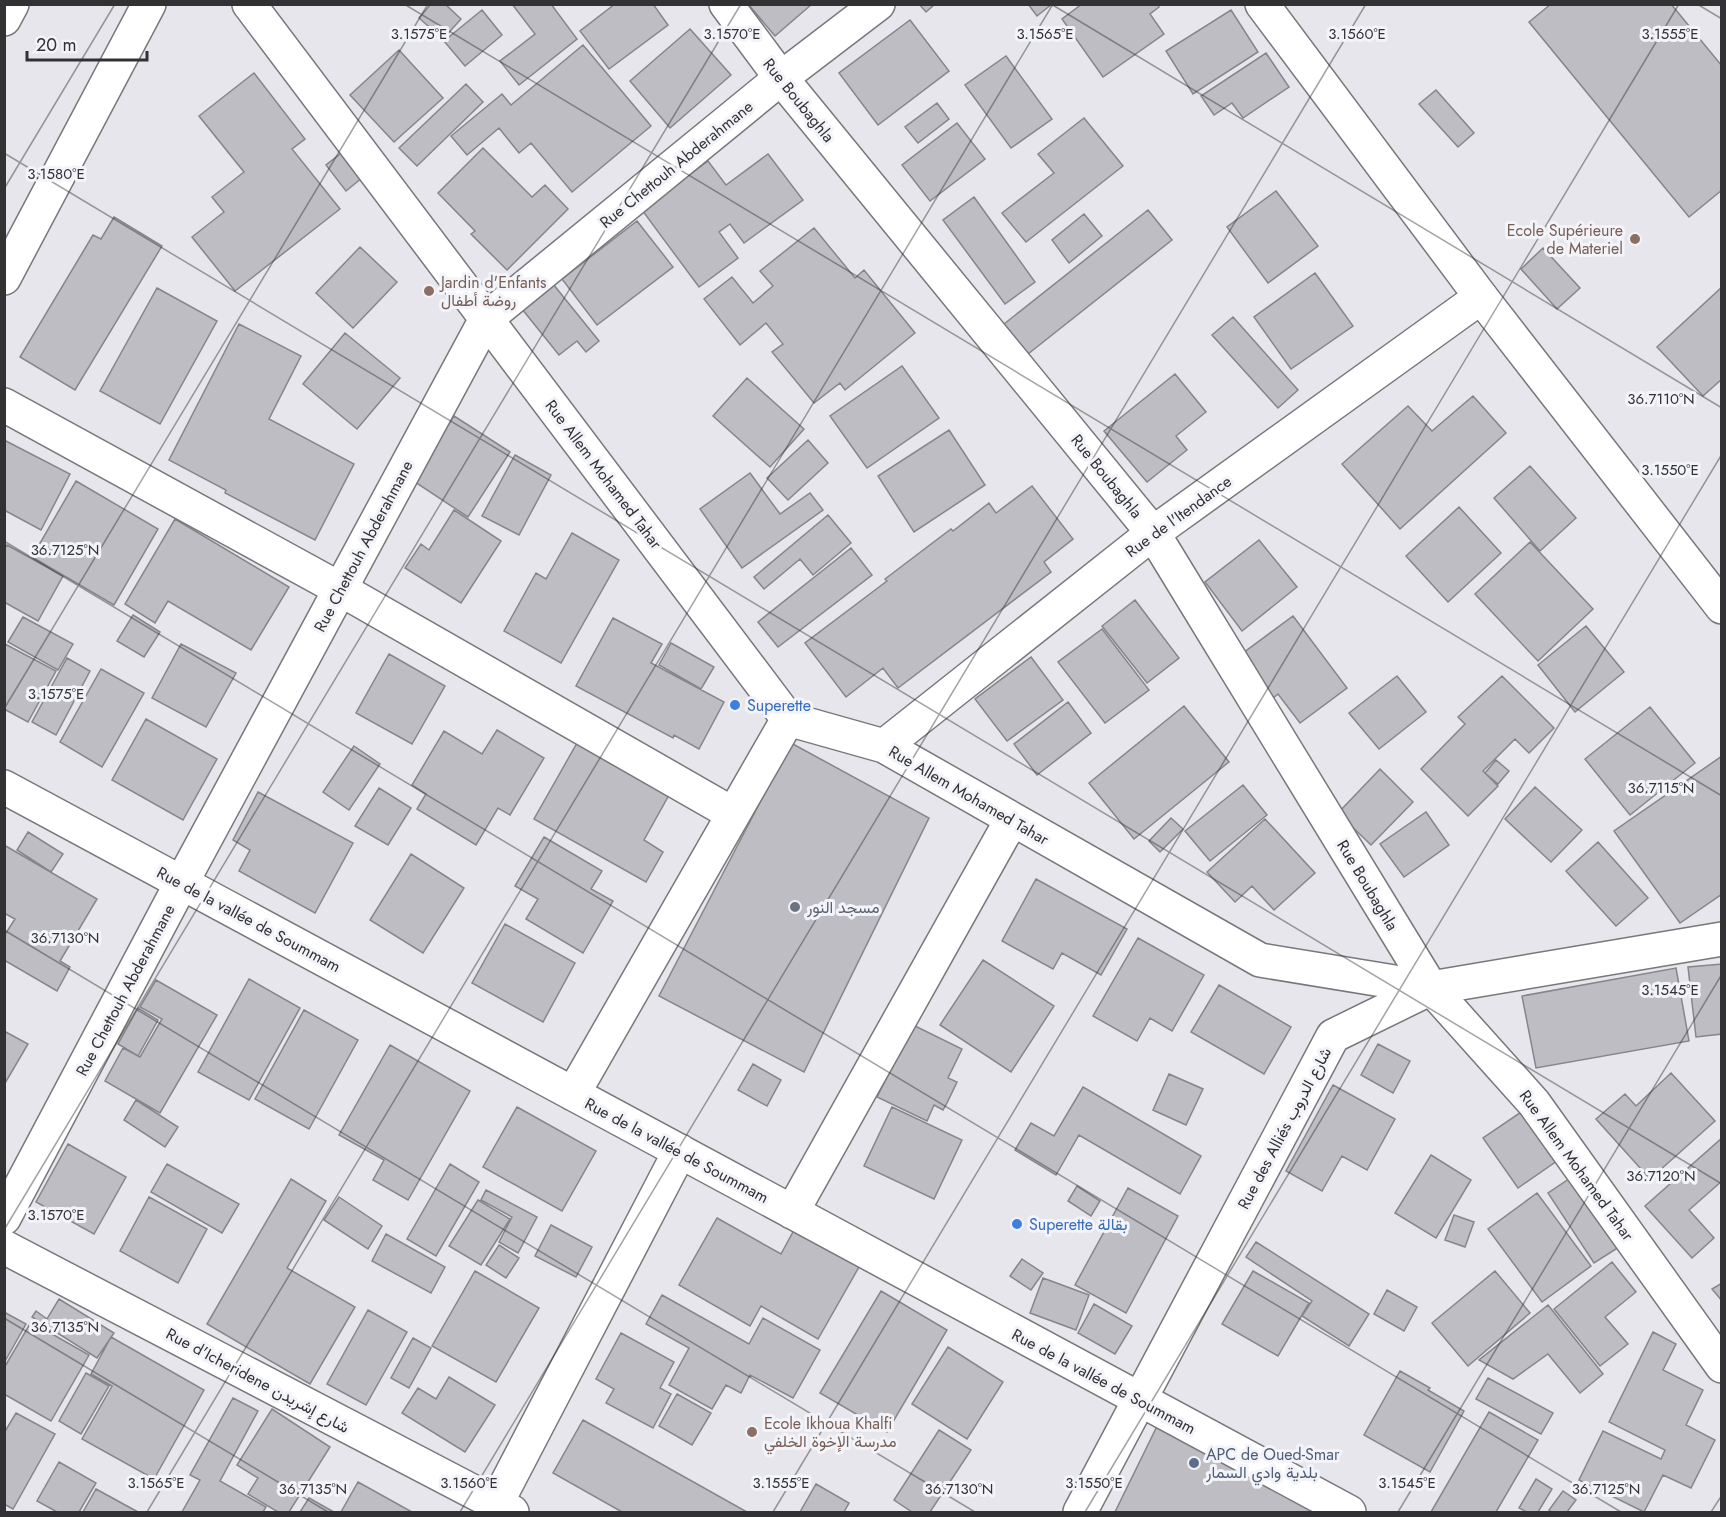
<svg xmlns="http://www.w3.org/2000/svg" width="1726" height="1517" font-family="Jost,Vazirmatn,sans-serif">
	<style>
		.building { fill: #bdbdc3; stroke: #85858b; stroke-width: 1.5 }
		.lines { fill: none; stroke-linecap: round; stroke-linejoin: round }
		.minor-casing { stroke: #77777d; stroke-width: 36 }
		.secondary-casing { stroke: #77777d; stroke-width: 36 }
		.minor { stroke: #fff; stroke-width: 33 }
		.secondary { stroke: #fff; stroke-width: 33 }
		.ticks { fill: none; stroke: #323234; stroke-width: 1.5; stroke-opacity: 0.45 }
		.education-dot { fill: #8d6e63; stroke: #f3f3fa; stroke-width: 2 }
		.shop-dot { fill: #3f7fe0; stroke: #f3f3fa; stroke-width: 2 }
		.worship-dot { fill: #6b7280; stroke: #f3f3fa; stroke-width: 2 }
		.service-dot { fill: #5c6f8a; stroke: #f3f3fa; stroke-width: 2 }
		.labels { text-anchor: middle; stroke-width: 6; stroke-linejoin: round; paint-order: stroke }
		.street-label { font-size: 16px; fill: #323234; stroke: #f3f3fa }
		.education-label { font-size: 16px; fill: #785e54; stroke: #f3f3fa; text-anchor: start }
		.shop-label { font-size: 16px; fill: #366cbe; stroke: #f3f3fa; text-anchor: start }
		.worship-label { font-size: 16px; fill: #5b616d; stroke: #f3f3fa; text-anchor: start }
		.service-label { font-size: 16px; fill: #4e5e75; stroke: #f3f3fa; text-anchor: start }
		.ticks-label { font-size: 15px; text-anchor: middle; fill: #323234; stroke: #f3f3fa; stroke-width: 6; stroke-linejoin: round; paint-order: stroke }
	</style>
	<rect width="100%" height="100%" fill="#e6e6ec"/>
	<path class="building" d="M431,4H445L461,19L443,39L419,18Z
		M512,4H551L577,39L519,85L500,61L535,34Z
		M615,4H653L668,25L609,69L580,31Z
		M748,4H812L775,36Z
		M919,4H935L926,12Z
		M1028,4H1052L1037,16Z
		M1082,4H1158L1159,7L1150,14L1164,34L1103,77L1062,19Z
		M1551,4H1671L1722,66V190L1689,217L1529,22Z
		M482,10L502,35L465,66L444,41Z
		M1231,10L1258,52L1193,94L1166,51Z
		M910,20L949,71L878,125L839,73Z
		M690,29L731,75L670,128L630,81Z
		M583,45L651,126L572,192L531,143L519,153L499,128L467,155L451,136L502,94L511,105Z
		M399,50L443,98L394,142L350,95Z
		M1266,53L1289,87L1243,118L1232,103L1214,115L1201,96Z
		M1006,56L1052,119L1011,148L965,85Z
		M254,73L305,139L292,149L340,209L235,291L192,237L224,212L212,197L244,172L199,116Z
		M466,84L483,102L417,166L399,148Z
		M1436,90L1474,133L1458,147L1419,104Z
		M937,103L949,119L918,143L905,127Z
		M1084,118L1123,166L1026,242L1002,213L1054,173L1038,154Z
		M957,123L985,159L930,201L902,165Z
		M353,144L373,169L346,191L326,165Z
		M483,148L532,197L545,185L568,209L507,270L471,234L475,231L438,193Z
		M768,154L803,200L744,243L730,224L719,232L738,258L699,287L642,210L708,161L726,185Z
		M1276,191L1318,246L1268,283L1227,227Z
		M974,197L1035,282L1005,304L943,220Z
		M1148,210L1172,240L1028,354L1004,324Z
		M1084,214L1102,236L1069,263L1052,240Z
		M114,217L162,246L75,390L20,357L93,235L101,239Z
		M637,221L673,267L597,325L562,279Z
		M814,228L855,278L864,270L915,333L845,390L840,383L814,403L772,352L783,344L766,323L740,345L704,299L732,277L753,303L773,286L760,271Z
		M360,247L397,282L353,328L316,293Z
		M1543,248L1580,288L1557,309L1521,269Z
		M1315,273L1353,326L1291,369L1254,317Z
		M549,279L599,341L586,352L577,341L559,355L518,304Z
		M1722,287V379L1703,396L1657,347Z
		M157,288L217,321L160,424L100,391Z
		M1233,317L1298,390L1278,408L1212,335Z
		M239,324L301,356L269,419L354,464L315,540L225,493L226,490L169,460Z
		M345,333L400,378L357,429L303,384Z
		M902,366L939,418L867,468L830,416Z
		M1175,374L1206,412L1176,436L1187,450L1147,482L1104,431Z
		M747,378L804,429L770,467L713,416Z
		M1473,396L1506,433L1400,529L1342,464L1408,406L1432,431Z
		M454,416L510,452L468,517L412,480Z
		M949,430L985,485L914,532L878,476Z
		M4,440L70,474L41,530L4,510Z
		M808,440L828,463L788,500L767,478Z
		M515,455L551,475L519,535L482,516Z
		M1530,466L1576,518L1540,551L1494,498Z
		M750,473L780,514L810,493L823,510L742,568L700,509Z
		M76,481L158,529L114,605L32,557Z
		M1032,486L1073,539L1044,562L1051,572L898,688L883,668L846,697L805,643L887,581L885,579L951,529L953,531L989,503L996,513Z
		M1459,507L1501,553L1448,602L1406,556Z
		M454,510L501,541L461,603L405,568L421,544L429,550Z
		M828,515L851,543L813,575L800,559L764,589L754,577Z
		M175,519L289,587L251,650L168,601L155,623L125,604Z
		M572,533L619,560L561,663L504,631L536,573L546,579Z
		M1259,540L1297,587L1242,631L1205,582Z
		M1530,542L1593,609L1538,661L1475,594Z
		M7,545L63,576L38,621L4,602V549Z
		M851,548L872,575L778,647L758,622Z
		M1135,600L1179,658L1147,683L1102,626Z
		M133,615L160,632L144,657L117,641Z
		M1293,616L1347,688L1300,723L1278,694L1272,699L1239,656Z
		M23,617L73,644L58,670L8,642Z
		M613,618L662,644L651,663L724,702L699,749L674,735L673,738L576,686Z
		M1586,626L1624,672L1575,712L1538,665Z
		M1102,629L1149,690L1105,723L1058,662Z
		M671,643L714,667L701,689L659,665Z
		M5,644L56,671L28,722L4,709Z
		M181,644L236,673L206,727L152,698Z
		M389,654L445,686L412,744L356,713Z
		M1031,657L1063,700L1007,741L975,699Z
		M67,658L90,671L56,735L32,722Z
		M101,669L144,693L102,767L60,742Z
		M1397,676L1426,712L1379,749L1349,713Z
		M1502,676L1554,728L1529,753L1515,739L1483,771L1498,786L1468,816L1421,769L1465,724L1458,717Z
		M1068,702L1091,733L1037,775L1014,744Z
		M1184,706L1229,762L1134,839L1089,783Z
		M1650,707L1695,763L1630,815L1585,759Z
		M146,719L217,759L183,820L112,780Z
		M497,730L544,758L510,815L498,808L476,845L417,809L426,794L412,785L444,731L482,754Z
		M577,743L669,795L644,840L663,852L646,882L534,819Z
		M791,743L929,818L804,1072L659,996Z
		M354,746L380,764L349,810L323,792Z
		M1722,756V894L1680,923L1614,831Z
		M1496,760L1509,771L1498,784L1485,773Z
		M1380,769L1413,802L1371,845L1338,813Z
		M1243,785L1267,815L1210,861L1185,831Z
		M1535,787L1582,830L1551,862L1505,819Z
		M379,788L411,808L388,845L355,826Z
		M258,792L353,843L315,913L239,871L250,850L233,840Z
		M1426,812L1449,845L1404,877L1380,844Z
		M1171,818L1183,829L1160,852L1149,841Z
		M1265,819L1315,873L1274,910L1252,886L1235,902L1207,872Z
		M28,832L63,854L51,872L17,850Z
		M544,837L602,871L591,889L613,901L583,953L526,919L538,899L515,886Z
		M1598,842L1648,898L1616,926L1566,871Z
		M4,845L97,899L60,961L70,967L57,991L4,960V936L15,919L4,913Z
		M411,854L464,888L423,953L370,920Z
		M1036,879L1127,929L1101,975L1062,953L1053,969L1002,941Z
		M505,924L575,963L543,1022L472,983Z
		M1138,938L1204,975L1172,1031L1150,1018L1137,1041L1093,1016Z
		M983,960L1054,1006L1011,1072L940,1025Z
		M1722,964V1034L1696,1037L1688,967Z
		M1676,968L1689,1041L1536,1068L1522,996Z
		M249,979L300,1008L249,1100L198,1072Z
		M156,980L217,1015L160,1113L105,1081L123,1048L140,1057L162,1019L140,1007Z
		M1219,985L1291,1027L1264,1074L1191,1032Z
		M138,1008L158,1020L138,1056L118,1044Z
		M304,1010L358,1040L309,1129L255,1099Z
		M913,1025L962,1049L948,1078L957,1082L947,1103L943,1110L934,1105L927,1121L877,1097Z
		M4,1031L28,1044L4,1085Z
		M1378,1044L1410,1061L1393,1093L1361,1075Z
		M390,1045L470,1091L408,1200L373,1180L384,1160L339,1135Z
		M753,1064L781,1080L767,1106L738,1090Z
		M1671,1073L1715,1121L1650,1179L1596,1119L1625,1094L1636,1106Z
		M1169,1074L1203,1089L1186,1125L1153,1110Z
		M1333,1085L1395,1119L1367,1170L1342,1156L1322,1191L1286,1171Z
		M1083,1087L1201,1156L1180,1194L1079,1135L1056,1175L1015,1150L1031,1123L1054,1136Z
		M136,1100L178,1127L165,1147L124,1120Z
		M1530,1106L1564,1156L1518,1188L1483,1138Z
		M517,1107L596,1151L562,1211L483,1167Z
		M892,1107L962,1140L934,1199L864,1166Z
		M1722,1138V1181L1689,1210L1714,1238L1692,1258L1645,1206Z
		M68,1144L126,1177L94,1234L36,1202Z
		M1431,1155L1471,1180L1436,1238L1395,1213Z
		M167,1164L239,1204L222,1233L151,1192Z
		M450,1164L479,1182L436,1256L407,1239Z
		M1581,1171L1627,1242L1594,1263L1548,1193Z
		M291,1179L326,1201L287,1268L355,1307L310,1384L207,1324Z
		M1077,1186L1100,1201L1091,1216L1068,1201Z
		M1128,1188L1178,1216L1126,1313L1075,1285Z
		M486,1190L537,1217L518,1253L499,1242L512,1217L481,1200Z
		M1537,1193L1591,1266L1542,1302L1488,1229Z
		M149,1197L207,1229L178,1283L120,1251Z
		M339,1197L382,1226L368,1249L324,1220Z
		M478,1200L510,1219L481,1265L449,1246Z
		M1454,1215L1474,1222L1465,1247L1445,1240Z
		M717,1218L781,1254L794,1230L859,1267L818,1339L761,1306L750,1326L679,1285Z
		M551,1225L592,1247L576,1277L535,1256Z
		M386,1234L445,1267L431,1293L372,1261Z
		M1256,1242L1369,1314L1349,1346L1302,1316L1312,1301L1246,1257Z
		M499,1245L519,1258L506,1278L486,1265Z
		M1022,1259L1043,1273L1031,1290L1010,1276Z
		M1612,1262L1636,1292L1605,1317L1628,1344L1600,1366L1554,1309Z
		M475,1271L539,1308L496,1382L432,1346Z
		M1253,1271L1309,1303L1278,1356L1222,1324Z
		M1495,1271L1530,1313L1468,1366L1432,1323Z
		M1043,1278L1089,1295L1076,1330L1030,1313Z
		M1722,1283V1301L1712,1289Z
		M1387,1290L1417,1307L1404,1331L1374,1314Z
		M881,1291L947,1330L887,1432L820,1393Z
		M662,1295L749,1344L763,1318L820,1350L793,1398L750,1375L741,1393L726,1385L712,1409L669,1385L689,1348L646,1324Z
		M59,1299L114,1333L97,1358L32,1317L36,1311L47,1319Z
		M1094,1304L1132,1326L1115,1354L1078,1333Z
		M1548,1305L1603,1374L1580,1393L1548,1354L1513,1379L1479,1360Z
		M368,1310L407,1332L366,1405L327,1384Z
		M4,1312L26,1324L4,1363Z
		M31,1322L89,1355L51,1421L4,1394V1368Z
		M1653,1332L1676,1344L1663,1370L1703,1390L1686,1425L1715,1440L1691,1488L1663,1475L1644,1512L1579,1480L1603,1431L1661,1459L1665,1450L1609,1422Z
		M621,1333L674,1362L660,1388L671,1394L653,1428L606,1403L614,1389L596,1379Z
		M111,1337L204,1390L154,1479L82,1439L112,1386L91,1374Z
		M413,1338L431,1348L409,1388L391,1378Z
		M948,1347L1003,1382L967,1439L912,1404Z
		M1400,1371L1430,1388L1428,1390L1464,1411L1430,1472L1364,1435Z
		M86,1373L109,1386L81,1434L59,1421Z
		M449,1377L495,1405L465,1452L402,1413L418,1388L436,1399Z
		M1488,1378L1553,1413L1541,1434L1476,1399Z
		M677,1394L711,1413L692,1445L659,1426Z
		M233,1398L258,1411L220,1481L266,1507L263,1512H182L200,1480L190,1475Z
		M272,1409L330,1447L289,1512H278L248,1494L258,1478L237,1465Z
		M1489,1412L1538,1440L1496,1512H1431Z
		M16,1413L55,1434L13,1509L4,1504V1433Z
		M1163,1414L1337,1512H1115Z
		M583,1420L747,1512H622L553,1473Z
		M939,1430L971,1450L930,1512H912L894,1500Z
		M59,1462L96,1483L79,1512H57L37,1501Z
		M1536,1479L1552,1489L1538,1512H1527L1519,1508Z
		M358,1482L412,1512H341Z
		M816,1484L849,1503L844,1512H800Z
		M96,1489L138,1512H83Z
		M1563,1491L1576,1500L1567,1512H1552L1549,1510Z
		M309,1498L332,1511L331,1512H300Z"/>
	<g class="lines">
		<g class="minor-casing">
			<path id="minor" d="M249,4L788,719L884,746L1260,960L1431,988L1534,1103L1722,1366
				M726,4L781,78L1153,533L1431,988
				M4,19L12,4
				M4,278L149,4
				M4,405L340,589L733,814
				M884,746L1153,533L1481,297
				M4,787L1349,1512
				M573,1094L788,719
				M792,1212L1012,819
				M4,1218L182,882L486,319L781,78L878,4
				M4,1247L512,1512
				M496,1504L680,1151
				M1080,1512L1333,1036L1431,988L1722,939"/>
		</g>
		<g class="secondary-casing">
			<path id="secondary" d="M1262,4L1481,297L1722,607"/>
		</g>
		<use href="#minor" class="minor"/>
		<use href="#secondary" class="secondary"/>
	</g>
	<path class="ticks" d="M404,4L1722,796M1051,4L1722,408M1697,4L1722,19M4,153L1722,1184M4,189L115,4M4,541L1621,1512M4,709L428,4M4,930L975,1512M4,1230L741,4M4,1318L328,1512M147,1512L1053,4M460,1512L1366,4M773,1512L1679,4M1085,1512L1722,454M1398,1512L1722,974M1711,1512L1722,1495"/>
	<g class="education-dot">
		<circle cx="1635" cy="239" r="6"/>
		<circle cx="429" cy="291" r="6"/>
		<circle cx="752" cy="1432" r="6"/>
	</g>
	<g class="shop-dot">
		<circle cx="735" cy="705" r="6"/>
		<circle cx="1017" cy="1224" r="6"/>
	</g>
	<circle class="worship-dot" cx="795" cy="907" r="6"/>
	<circle class="service-dot" cx="1194" cy="1463" r="6"/>
	<g class="labels">
		<g class="street-label">
			<text transform="translate(799 100) rotate(51)" y="6">Rue Boubaghla</text>
			<text transform="translate(676 164) rotate(-39)" y="6">Rue Chettouh Abderahmane</text>
			<text transform="translate(604 474) rotate(53)" y="6">Rue Allem Mohamed Tahar</text>
			<text transform="translate(1107 476) rotate(51)" y="6">Rue Boubaghla</text>
			<text transform="translate(1178 516) rotate(-36)" y="6">Rue de l'Itendance</text>
			<text transform="translate(363 546) rotate(-62)" y="6">Rue Chettouh Abderahmane</text>
			<text transform="translate(969 795) rotate(30)" y="6">Rue Allem Mohamed Tahar</text>
			<text transform="translate(1368 885) rotate(59)" y="6">Rue Boubaghla</text>
			<text transform="translate(249 919) rotate(28)" y="6">Rue de la vallée de Soummam</text>
			<text transform="translate(125 990) rotate(-62)" y="6">Rue Chettouh Abderahmane</text>
			<text transform="translate(1284 1128) rotate(-62)" y="6">Rue des Alliés شارع الدروب</text>
			<text transform="translate(677 1150) rotate(28)" y="6">Rue de la vallée de Soummam</text>
			<text transform="translate(1577 1165) rotate(54)" y="6">Rue Allem Mohamed Tahar</text>
			<text transform="translate(258 1380) rotate(28)" y="6">Rue d'Icheridene شارع إشريدن</text>
			<text transform="translate(1104 1381) rotate(28)" y="6">Rue de la vallée de Soummam</text>
		</g>
		<g class="education-label">
			<text x="1623" y="236" text-anchor="end">Ecole Supérieure<tspan x="1623" dy="18">de Materiel</tspan></text>
			<text x="441" y="288">Jardin d'Enfants<tspan x="441" dy="18">روضة أطفال</tspan></text>
			<text x="764" y="1429">Ecole Ikhoua Khalfi<tspan x="764" dy="18">مدرسة الإخوة الخلفي</tspan></text>
		</g>
		<g class="shop-label">
			<text x="747" y="711">Superette</text>
			<text x="1029" y="1230">Superette بقالة</text>
		</g>
		<g class="worship-label">
			<text x="807" y="913">مسجد النور</text>
		</g>
		<g class="service-label">
			<text x="1206" y="1460">APC de Oued-Smar<tspan x="1206" dy="18">بلدية وادي السمار</tspan></text>
		</g>
	</g>
	<g class="ticks-label">
		<text x="1045" y="39">3.1565°E</text>
		<text x="1357" y="39">3.1560°E</text>
		<text x="419" y="39">3.1575°E</text>
		<text x="732" y="39">3.1570°E</text>
		<text x="1670" y="39">3.1555°E</text>
		<text x="56" y="179">3.1580°E</text>
		<text x="1661" y="404">36.7110°N</text>
		<text x="1670" y="475">3.1550°E</text>
		<text x="65" y="555">36.7125°N</text>
		<text x="56" y="699">3.1575°E</text>
		<text x="1661" y="793">36.7115°N</text>
		<text x="65" y="943">36.7130°N</text>
		<text x="1670" y="995">3.1545°E</text>
		<text x="1661" y="1181">36.7120°N</text>
		<text x="56" y="1220">3.1570°E</text>
		<text x="65" y="1332">36.7135°N</text>
		<text x="156" y="1488">3.1565°E</text>
		<text x="469" y="1488">3.1560°E</text>
		<text x="781" y="1488">3.1555°E</text>
		<text x="1094" y="1488">3.1550°E</text>
		<text x="1407" y="1488">3.1545°E</text>
		<text x="313" y="1494">36.7135°N</text>
		<text x="959" y="1494">36.7130°N</text>
		<text x="1606" y="1494">36.7125°N</text>
	</g>
	<rect width="1726" height="1517" fill="none" stroke="#323234" stroke-width="12"/>
	<path d="M27 51v9h120v-9" fill="none" stroke="#323234" stroke-width="3"/>
	<text x="36" y="51" font-size="18" fill="#323234" stroke="#f3f3fa" stroke-width="4.5" paint-order="stroke">20 m</text>
</svg>
